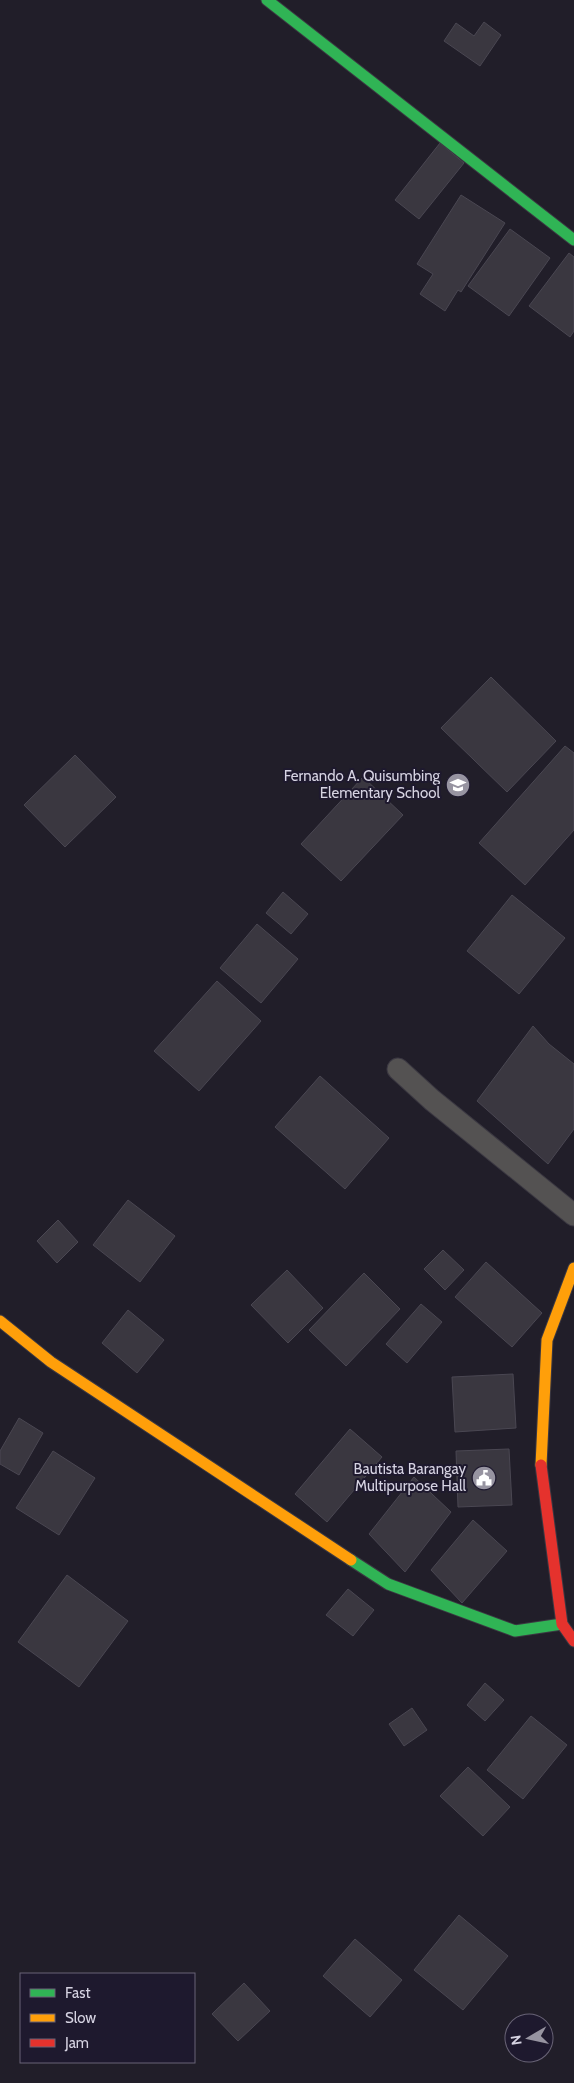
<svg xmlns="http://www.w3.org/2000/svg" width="574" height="2083" font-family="Cabin,sans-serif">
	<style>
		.building { fill: #3a3740; stroke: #4a4752 }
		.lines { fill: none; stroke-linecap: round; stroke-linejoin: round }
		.lane-casing { stroke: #3b3842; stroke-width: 23 }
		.fast-casing { stroke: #3b3842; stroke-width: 13 }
		.slow-casing { stroke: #3b3842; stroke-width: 13 }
		.jam-casing { stroke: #3b3842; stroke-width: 13 }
		.lane { stroke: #545252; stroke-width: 21 }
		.fast { stroke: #30b455; stroke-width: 11 }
		.slow { stroke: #ff9f0a; stroke-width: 11 }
		.jam { stroke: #e5322d; stroke-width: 11 }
		.labels { text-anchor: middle; stroke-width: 4; stroke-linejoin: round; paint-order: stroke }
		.poi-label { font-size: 15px; fill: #d6d3e2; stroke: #1e192e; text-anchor: end }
	</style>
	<rect width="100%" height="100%" fill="#211e29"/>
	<path class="building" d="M484,22L501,35L480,66L444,41L456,23L474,36Z
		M440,143L464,163L419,219L395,200Z
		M461,195L505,223L461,292L458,290L445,311L420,294L433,274L417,264Z
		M510,229L550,258L509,316L468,286Z
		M569,253L574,257V331L570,337L529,306Z
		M491,677L556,741L507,792L441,728Z
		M565,746L574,753V830L525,885L479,843Z
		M75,755L116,797L65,847L24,805Z
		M363,777L403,815L341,881L301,844Z
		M283,892L308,914L291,934L266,913Z
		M512,895L565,938L519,994L467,951Z
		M257,924L298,959L261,1003L220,968Z
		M217,981L261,1021L199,1091L154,1051Z
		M533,1026L549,1044L574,1064V1129L548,1164L477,1101Z
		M320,1076L389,1138L345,1189L275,1127Z
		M128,1200L175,1236L140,1282L93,1245Z
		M58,1220L78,1242L57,1263L37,1241Z
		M443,1250L464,1270L445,1290L424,1269Z
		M486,1262L542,1313L512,1347L455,1297Z
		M287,1270L323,1308L288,1343L251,1305Z
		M364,1273L400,1309L346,1366L309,1330Z
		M421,1304L442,1322L407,1363L386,1344Z
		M128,1310L164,1340L137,1373L102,1343Z
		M513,1374L516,1428L455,1432L452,1377Z
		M19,1418L43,1433L19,1475L0,1464V1451Z
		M350,1429L382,1457L327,1522L295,1494Z
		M509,1449L512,1505L458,1507L456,1451Z
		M53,1451L95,1478L59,1535L16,1508Z
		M414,1477L451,1512L405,1572L369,1534Z
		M473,1520L507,1551L462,1603L431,1570Z
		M67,1575L128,1621L79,1687L18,1642Z
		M348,1589L374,1610L353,1636L326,1615Z
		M485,1683L504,1700L485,1721L467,1705Z
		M412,1708L427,1730L404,1746L389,1724Z
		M531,1716L567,1745L523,1799L487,1770Z
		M468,1767L510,1807L483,1836L440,1796Z
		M459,1915L508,1956L463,2010L414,1970Z
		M355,1939L402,1980L370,2017L323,1976Z
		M244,1983L270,2011L238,2041L212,2014Z"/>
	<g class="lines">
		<g class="lane-casing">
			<path id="lane" d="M398,1069L432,1100L574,1215"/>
		</g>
		<g class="fast-casing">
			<path id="fast" d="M267,0L574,240
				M351,1560L388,1584L515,1631L562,1624"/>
		</g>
		<g class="slow-casing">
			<path id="slow" d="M0,1321L51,1362L351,1560
				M541,1465L547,1340L574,1268"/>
		</g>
		<g class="jam-casing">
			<path id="jam" d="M541,1465L562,1624L574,1641"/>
		</g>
		<use href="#lane" class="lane"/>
		<use href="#fast" class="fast"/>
		<use href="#slow" class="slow"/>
		<use href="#jam" class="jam"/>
	</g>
	<defs>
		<g id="school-disc" transform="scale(1.25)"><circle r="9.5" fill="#9794a1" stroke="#1e192e"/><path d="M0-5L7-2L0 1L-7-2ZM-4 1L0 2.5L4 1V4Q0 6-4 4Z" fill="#fff"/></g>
		<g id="civic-disc" transform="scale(1.25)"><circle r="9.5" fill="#9794a1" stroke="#1e192e"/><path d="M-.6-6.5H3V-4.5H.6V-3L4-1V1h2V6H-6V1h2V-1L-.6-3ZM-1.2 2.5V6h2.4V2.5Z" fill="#fff"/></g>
	</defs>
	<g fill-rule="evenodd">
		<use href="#school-disc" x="458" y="785"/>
		<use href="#civic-disc" x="484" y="1478"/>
	</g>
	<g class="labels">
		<g class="poi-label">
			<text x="440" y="781">Fernando A. Quisumbing<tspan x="440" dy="17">Elementary School</tspan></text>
			<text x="466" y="1474">Bautista Barangay<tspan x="466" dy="17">Multipurpose Hall</tspan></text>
		</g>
	</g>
	<rect x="20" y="1973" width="175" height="90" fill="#1e192e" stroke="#686376"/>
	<rect x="30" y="1989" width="25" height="8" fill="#30b455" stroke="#686376"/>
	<text x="65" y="1998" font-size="15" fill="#d6d3e2">Fast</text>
	<rect x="30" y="2014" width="25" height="8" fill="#ff9f0a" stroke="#686376"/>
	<text x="65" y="2023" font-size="15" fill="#d6d3e2">Slow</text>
	<rect x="30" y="2039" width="25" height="8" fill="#e5322d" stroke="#686376"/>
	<text x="65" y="2048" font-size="15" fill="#d6d3e2">Jam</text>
	<g transform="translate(529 2038) rotate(261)"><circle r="24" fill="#1e192e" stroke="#686376"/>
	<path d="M0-4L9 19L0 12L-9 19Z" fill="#9794a1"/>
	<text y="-8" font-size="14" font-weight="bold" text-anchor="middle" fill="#d6d3e2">N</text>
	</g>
</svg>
